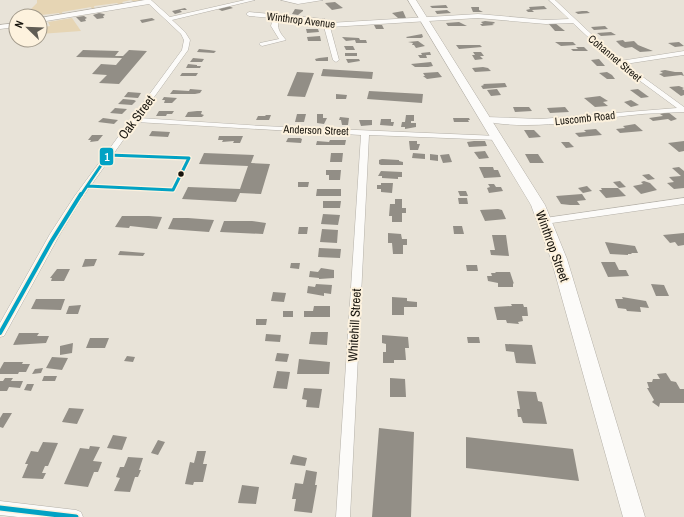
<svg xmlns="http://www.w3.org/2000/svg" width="684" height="517" font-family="'Archivo Narrow',sans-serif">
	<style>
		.green { fill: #e6d5b4 }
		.building { fill: #928e86 }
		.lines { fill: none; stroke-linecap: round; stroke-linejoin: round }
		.minor-casing { stroke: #b4b0a8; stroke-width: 1 }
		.highway-casing { stroke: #b4b0a8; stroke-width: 1 }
		.minor { fill: #fcfbf9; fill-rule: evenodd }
		.highway { fill: #fcfbf9; fill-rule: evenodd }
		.bus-1-far2-casing { stroke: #fdf2de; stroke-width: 5.5 }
		.bus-1-far1-casing { stroke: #fdf2de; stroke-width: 7 }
		.bus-1-casing { stroke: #fdf2de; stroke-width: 8 }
		.bus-1-far2 { stroke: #01a2c4; stroke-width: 3 }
		.bus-1-far1 { stroke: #01a2c4; stroke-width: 4 }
		.bus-1 { stroke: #01a2c4; stroke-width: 5 }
		.bus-dot { fill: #17140d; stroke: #fdf2de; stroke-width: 1.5 }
		.labels { text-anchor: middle; stroke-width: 4; stroke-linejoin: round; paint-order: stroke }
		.far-street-label { font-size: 11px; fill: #17140d; stroke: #fdf2de }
		.street-label { font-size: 13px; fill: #17140d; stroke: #fdf2de }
		.line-badge { stroke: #fdf2de; stroke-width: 1.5 }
		.badge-label { font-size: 11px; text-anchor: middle; font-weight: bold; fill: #fff }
	</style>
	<rect width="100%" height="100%" fill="#e8e3d8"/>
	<path class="green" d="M37,0H141L142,1L134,2L131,0L122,2L124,4L119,5L117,3L94,6L95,9H92L91,7L62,12L63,15H60L59,13L32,16L30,10L37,3Z
		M72,18L81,31L40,34V22L44,27L50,26L48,22Z"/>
	<path class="building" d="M335,2L343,8L332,10L325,3Z
		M446,5L448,8H432L430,6Z
		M229,6L233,8L222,11L218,9Z
		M544,6L547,9L532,10L534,12H528L526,10L530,9L529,7Z
		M471,7H479V10L483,12H473Z
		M185,8L187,10H180L182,12L175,14L172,11Z
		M295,9L303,10V11L298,15L292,14Z
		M447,10L451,13L437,14L435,11Z
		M403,11L406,18H398L392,13Z
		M582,11H587L590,13L578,14L575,12Z
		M99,13L104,14L105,15L103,16L104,18L97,19L93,15Z
		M84,16L87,18L85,19L86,21L81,22L76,17Z
		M152,18L155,20L142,23L140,20Z
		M485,21L494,22L495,23L492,24L494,25L482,26L480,24H483L481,22Z
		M459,22L467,26H448L446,23Z
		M548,23H555L565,31H555Z
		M374,25H382L384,29H376Z
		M605,26L608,29L594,30L591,27Z
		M306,29H318L319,32L307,33Z
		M611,32L616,35L601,36L597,33Z
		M422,34L423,37L421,38H407L406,37Z
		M320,36L321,41H308L307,37Z
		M342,37L359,38L360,40H366L367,43H356L355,40L346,41Z
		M623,40L625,42L634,41L638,45L653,51L640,52L632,47L625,48L621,46L616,41Z
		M418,41L425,46L416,48L414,45H412L413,43L408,42Z
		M555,42H573L576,45L561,46Z
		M679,42L684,46L675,47L668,43Z
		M456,45H480L482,47L459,49Z
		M344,46H353L355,50H346Z
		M576,47H584L588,51H573L571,49H578Z
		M199,49L209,50L216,51L214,53L197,52Z
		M83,50L119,51L115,56H123L129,50L147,51L119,84L99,83L107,75L92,74L101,64L116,65L122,58L76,57Z
		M430,52L431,55H426L427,58H420L418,55H422L421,53Z
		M473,52H481L484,56H480L483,59L475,60L472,55H475Z
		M345,53H357V56H345Z
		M328,57V61H316L315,59L319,58Z
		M193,58L204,59L202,62H190Z
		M346,59H359L360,61L348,63Z
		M599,59L605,66H597L591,60Z
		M431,62L433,66L428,67H415L411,64Z
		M188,64L197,65V66H201L200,68H186Z
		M483,67L488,68L491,71L475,72L472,68Z
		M323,69L373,72L372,79L321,76Z
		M665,70L675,72H682L684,76L681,75L664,77L659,74L663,73L660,71Z
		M297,72L314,73L305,97L287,96Z
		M438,72L442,77L427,79L423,76H425L423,73Z
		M607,72L612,75L615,79H607L599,73Z
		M182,73H198L196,76H180Z
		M505,83L507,87L483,89L481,86L484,85L483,84Z
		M679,86L684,88L682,89L684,90V95L681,96L669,87Z
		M190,89L202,90L200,93L195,94H170L173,90L189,91Z
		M497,89L501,95L491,96L487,90Z
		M638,89L649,97L641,98L630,90Z
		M369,91L423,94L422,103L367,99Z
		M128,92L141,93L138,98L124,97Z
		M336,94L347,95L346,99H336Z
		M600,96L608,101L603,102L608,106L595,107L584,98Z
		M164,97L177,98L172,103H164L165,100H162Z
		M123,99L134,100L136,101L132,105L118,104Z
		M631,100L639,105L631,107L624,102Z
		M513,107H529L532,111L515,112Z
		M565,107L569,112L550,113L547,108Z
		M115,108L127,109L122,114L110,113Z
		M159,111H174L172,114H167L166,116H156Z
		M197,111H202L201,114L204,115L202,117H185L188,112Z
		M668,112L677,119L671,121L668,119L653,121L649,118L663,116L660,114Z
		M297,114H306L304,122H295Z
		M317,114H323V118H327L324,124L317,123Z
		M266,115H271L269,120H256L258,116H265Z
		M406,115H414V121H411V123H416V127L405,129V127H401L402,122H405Z
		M340,117L349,118L348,125H342L341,120H339Z
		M103,118L118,120L114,124L98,122Z
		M453,118H469L470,120H468L469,122H454Z
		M381,119H391V122H394L393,126L380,125Z
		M359,120H372V125L361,126Z
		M635,124L643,131L620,133L616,129L625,128L623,126Z
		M596,129L602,135L579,137L575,133L586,132L584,130Z
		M524,130H534L541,137L529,138Z
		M152,131L170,132L168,137L149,136Z
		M92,135H103L98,141L90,142L91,140H88Z
		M219,136H243L240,143H233L234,141L222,142L223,140H218Z
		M288,138H300L302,139L301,143L286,142Z
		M330,140H346L345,145H316L317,141L329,142Z
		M409,141H417V144H420L418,150H410Z
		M474,141H485L487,146L469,147L467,142Z
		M684,141V151L679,152L668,143Z
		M561,142H569L574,147L566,148Z
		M485,151L489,158L479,159L474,152Z
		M204,153L254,155L251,163L270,164L261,194L240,193L236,202L182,199L188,187L240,189L248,166L199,164Z
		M331,153H343L342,162H330Z
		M413,153L425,154V159L412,158Z
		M430,154L438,155V161L430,160Z
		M449,154L452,162L443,163L440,155Z
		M525,154H538L544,163H530Z
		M382,159L399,160V161L403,162V165H381L379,164V160Z
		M479,167H493L494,170H498L501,177L484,178Z
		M679,167L684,171V188L674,189L667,183L674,182L669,177L681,176L672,168Z
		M326,170H341L340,180H329V175H326Z
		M381,171L402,172V177H398V179L382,178V176H378Z
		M649,174L655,179L648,180L642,175Z
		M620,181L626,187L619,188L613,182Z
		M644,181L650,183L657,190L641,194L633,186L643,184L641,182Z
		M298,182H309L308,187H298Z
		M381,183H393L392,193L381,192V189H377V185H381Z
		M488,184H494L496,187H501L503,191L489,193L487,188L490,187Z
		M587,186L592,191L583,193L578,188Z
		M601,188H618L626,196L606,198L599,190H602Z
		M317,189H341V196H316Z
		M458,191H466L468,196H460Z
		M582,194L586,200L577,201L580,205H570L561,204L556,196Z
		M458,198H467L468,204H459Z
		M395,199H402V208H406V213H402V222H392V216H389L390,204H395Z
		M323,201H341L340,208H323Z
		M498,209L502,210L506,219L485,221L480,210Z
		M323,214L340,215L338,225L321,224Z
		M122,216H149L162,217L157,229L130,226L129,228L115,227Z
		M173,218H188L214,220L209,232L168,229Z
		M224,221H252L266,223L263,234L220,232Z
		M453,226H462L464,234H454Z
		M299,227H308L307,234H298Z
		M322,229L338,230L337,243L320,242Z
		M388,233L401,234L402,239H407V245H403V254H393L392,243H388Z
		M684,233V245L678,246L675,242L670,243L663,235Z
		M492,235H506L509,256L491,255L490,250H495Z
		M605,242L635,246L638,253H631L632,254H628V255L610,254Z
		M319,248L341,249L340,258L318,257Z
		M120,251L145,253L143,256L118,255Z
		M85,259H97L94,266L82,267Z
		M601,262H615L619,270H626L629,276L608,277Z
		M291,263H300L299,269L290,268Z
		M466,265H477L478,271H467Z
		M321,268L334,270V278L319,279V278L309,277L310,271L318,272Z
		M57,269H70L64,281H51L52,278H50Z
		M495,272H510L514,284L513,283V287H498V283L488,281L487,276H492L491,273H496Z
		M316,284L332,285L331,294L324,293V296L307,293L308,286L315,287Z
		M651,284L664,285L669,296H656Z
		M273,292L286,293L284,302L271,301Z
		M392,297L407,298V301L417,302V307H404V315H392Z
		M622,297L646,301L649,308L640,307L641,312L627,311L626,309L618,308L615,299H623Z
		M36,299H65L61,310L31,309Z
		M511,304H523L524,307H527L528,316H522L523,321L518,322L519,324L507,323L506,320H497L494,307L512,306Z
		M81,305L78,314H66L69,306Z
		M314,306H330V317H304V311H313Z
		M283,311H293V317H283Z
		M256,319H267L266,325H256Z
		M311,332H328L327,345L309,344Z
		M19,333H39L37,336H49L46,343L13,345Z
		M266,334L281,335L280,342L265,341Z
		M382,335L408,337L409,348H405L406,360H394V363H383V352H386V344L382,343Z
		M467,337H479L480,343H468Z
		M90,338H109L105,348H86Z
		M73,343L72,353L60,355V346Z
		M505,344L532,345L536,364L516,363L514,352L506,351Z
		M277,353L289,354L287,362L275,361Z
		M127,356L135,357L133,362L124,361Z
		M52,357L68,358L62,370L46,368Z
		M299,359L330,362L329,374H297Z
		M4,362H23L22,364H30L26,372H19L18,374H0V369Z
		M43,368L41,373L32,374L35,369Z
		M277,371L290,372L287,389L273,388Z
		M666,373L671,381L676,382L680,389H684V403H660L659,407L652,402L654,400L647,388H649L647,382H652L653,379H660L657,374Z
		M44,376H57L55,381H42Z
		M5,378H13L11,381H23L20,388L9,387L7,391H0V381H3Z
		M390,378L405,379L406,397H390Z
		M27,384H34L31,391L24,390Z
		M304,388L322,389L319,408L306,407L307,400L302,399Z
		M517,391L536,392L538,401L542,402L547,424L523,423L521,417H518L517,409H520Z
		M69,408L84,409L77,424L62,422Z
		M3,413H12L3,428L0,427V418Z
		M379,428L414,432L411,517H372Z
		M113,435L127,437L122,450L107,448Z
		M466,437L573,449L579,481L466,468Z
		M158,440L165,442L158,455L151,453Z
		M43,442L58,443L48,466H45L42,473H46L43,479L22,478L28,464H25L31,451L38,452Z
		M90,446L100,447L93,461L102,462L98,472H94L88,487L64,484L80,448L89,449Z
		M197,451H206L203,464H207L203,482H194L193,485L185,484L190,462L194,463Z
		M293,455L307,458L305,466L290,464Z
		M128,457L143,458L139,470H141L138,477H135L130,492L114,491L120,478L116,477L120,467H124Z
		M306,470L317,472L315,485H317L312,513L294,511L296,499H292L295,483L303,484Z
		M242,485L259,487L256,504L238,503Z"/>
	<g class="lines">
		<g class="minor-casing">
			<path id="minor" d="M145,0H151L170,17L245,0H255L172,20L185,32L190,40L188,50L139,118L262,126L498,136L502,138L498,140L369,135L350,517H336L361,135L136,122L82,198L60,234L4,336L0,337V323L50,234L74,197L182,50L184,40L181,34L149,4L40,22V18Z
				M281,0H323L298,4Z
				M549,0H555L620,61L684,51V55L625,64L684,107V112C667,113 649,113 632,115C586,120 530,131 483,121L482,119L486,117L541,119L677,108L617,64L573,23L546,24L478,18L330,27L339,60L336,62L333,60L323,23L279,18C276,28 280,33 286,40L262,46L259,44L260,43L279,39L271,26L273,18L249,16L246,14L249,12L325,19L329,23L478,14L546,20L569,19Z
				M16,23V27L0,29V25Z
				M684,198V204L545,224L540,221L545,218Z
				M0,501L76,510L81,512L83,517H18L0,515Z"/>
		</g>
		<g class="highway-casing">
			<path id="highway" d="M408,0H416L545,205L567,259L645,517H623L551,259L531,205Z"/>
		</g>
		<use href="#minor" class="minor"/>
		<use href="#highway" class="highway"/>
		<g class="bus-1-far2-casing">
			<path id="bus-1-far2" d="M108,155L189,158L173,190L87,186Z
				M81,195L87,186"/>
		</g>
		<g class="bus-1-far1-casing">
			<path id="bus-1-far1" d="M0,333L51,242L81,194"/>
		</g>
		<g class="bus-1-casing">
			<path id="bus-1" d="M0,508L76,517"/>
		</g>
		<use href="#bus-1-far2" class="bus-1-far2"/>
		<use href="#bus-1-far1" class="bus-1-far1"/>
		<use href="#bus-1" class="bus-1"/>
	</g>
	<circle class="bus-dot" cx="181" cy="174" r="3.5"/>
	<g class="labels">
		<g class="far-street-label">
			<text transform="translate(301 20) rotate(7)" y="4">Winthrop Avenue</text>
			<text transform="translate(615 58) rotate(40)" y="4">Cohannet Street</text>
			<text transform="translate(585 118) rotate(-6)" y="4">Luscomb Road</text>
			<text transform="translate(316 130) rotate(2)" y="4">Anderson Street</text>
		</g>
		<g class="street-label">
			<text transform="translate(136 117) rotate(-53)" y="5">Oak Street</text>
			<text transform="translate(553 246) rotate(70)" y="5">Winthrop Street</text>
			<text transform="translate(354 325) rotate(-87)" y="5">Whitehill Street</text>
		</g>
	</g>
	<rect class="line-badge" x="99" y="147" width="15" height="19" rx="4" fill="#01a2c4"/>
	<g class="badge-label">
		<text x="107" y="161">1</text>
	</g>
	<g transform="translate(28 28) rotate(293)"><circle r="19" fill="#fdf2de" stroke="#a1998a"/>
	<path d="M0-3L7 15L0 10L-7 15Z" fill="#605c54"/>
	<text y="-6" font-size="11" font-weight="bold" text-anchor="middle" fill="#17140d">N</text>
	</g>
</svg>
